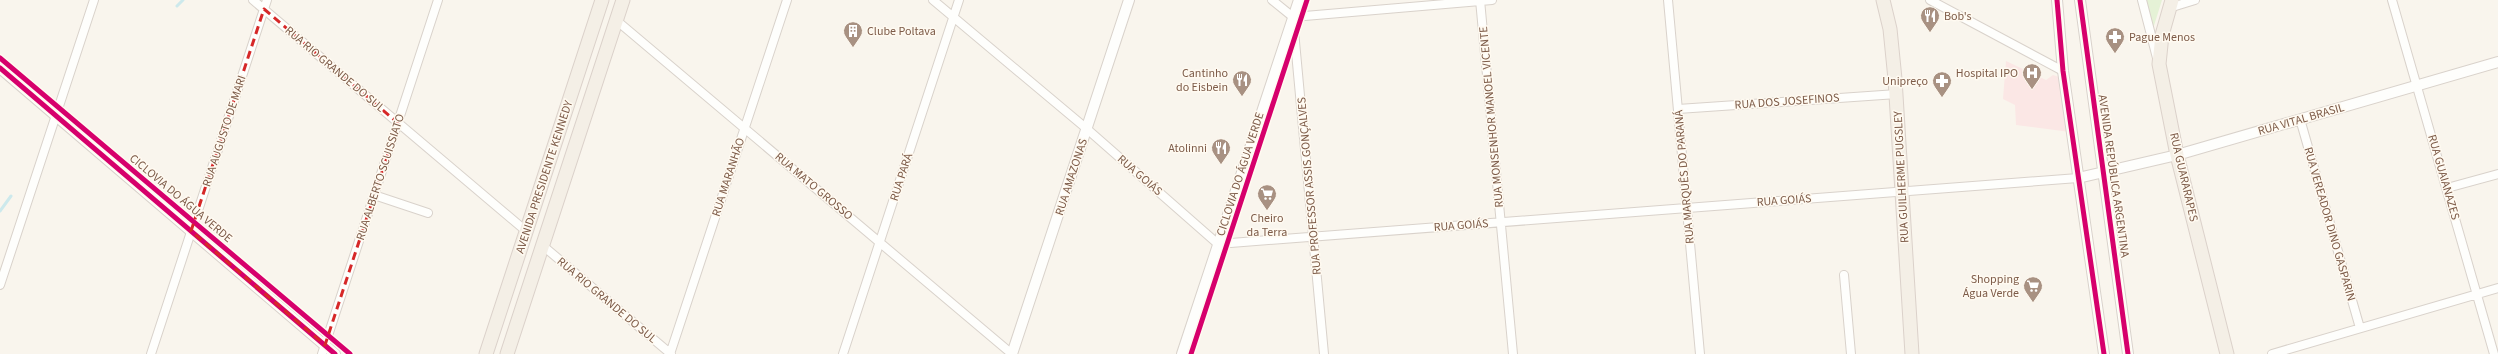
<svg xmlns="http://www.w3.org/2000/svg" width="2498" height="354" font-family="'Source Sans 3',sans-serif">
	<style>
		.medical { fill: #fbe7e5 }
		.green { fill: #e5f2d6 }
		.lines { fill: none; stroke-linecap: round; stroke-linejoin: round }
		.stream { stroke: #cde9ec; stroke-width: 3 }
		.minor-casing { stroke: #d9d2cb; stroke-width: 10 }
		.tertiary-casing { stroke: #d9d2cb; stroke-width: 12 }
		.primary-casing { stroke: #dbd1ca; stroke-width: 15 }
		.minor { stroke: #fefefc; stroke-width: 8 }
		.tertiary { stroke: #fefefc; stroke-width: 10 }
		.primary { stroke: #f4efe6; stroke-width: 13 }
		.cycleway-casing { stroke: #fffaf1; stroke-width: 8 }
		.cycleway { stroke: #d6006c; stroke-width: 5 }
		.marked { fill: none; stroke: #d62828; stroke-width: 3; stroke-dasharray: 8 5; stroke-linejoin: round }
		.labels { text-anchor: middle; stroke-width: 3; stroke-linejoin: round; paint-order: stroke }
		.poi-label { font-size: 12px; fill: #7d5b48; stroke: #fffaf1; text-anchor: end }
		.street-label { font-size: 12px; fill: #7d5b48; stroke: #fffaf1 }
	</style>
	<rect width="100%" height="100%" fill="#f9f5ed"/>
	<path class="medical" d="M2006,61L2046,80L2053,75L2059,77L2070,132L2016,125L2015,105L2003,99Z"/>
	<path class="green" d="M2146,0H2162L2152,32Z"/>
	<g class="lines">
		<path class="stream" d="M177,6L183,0
			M0,211L11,196"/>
		<g class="minor-casing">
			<path id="minor" d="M253,0L526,231
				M933,0L1087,129L1218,244L2078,178
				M1272,0L1293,17L1492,0
				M1480,0L1513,354
				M1668,0L1700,354
				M1930,0L2063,71
				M2142,0L2157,58
				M2392,0L2494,354
				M2169,8L2195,0
				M616,20L1012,354
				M1293,20L1324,354
				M1678,109L1897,94
				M2300,119L2360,328
				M2447,188L2498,174
				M374,195L428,213
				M542,245L671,354
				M1844,275L1851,354
				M0,285L94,0
				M151,354L267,0
				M322,354L438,0
				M670,354L787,0
				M843,354L959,0
				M2272,354L2498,288"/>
		</g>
		<g class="tertiary-casing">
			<path id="tertiary" d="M2057,0L2063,71L2104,354
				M2080,0L2128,354
				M0,68L335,354
				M2078,178L2177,155L2498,62
				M1012,354L1129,0
				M1182,354L1299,0"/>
		</g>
		<g class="primary-casing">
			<path id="primary" d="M1883,0L1890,29L1895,79L1912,354
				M2172,0L2162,35L2159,64L2177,155L2227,354
				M486,354L602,0
				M507,354L623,0"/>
		</g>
		<use href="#minor" class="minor"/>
		<use href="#tertiary" class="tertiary"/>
		<use href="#primary" class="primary"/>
		<g class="cycleway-casing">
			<path id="cycleway" d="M2057,0L2063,71L2104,354
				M2080,0L2128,354
				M0,58L350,354
				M0,68L335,354
				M1191,354L1307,0"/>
		</g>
		<use href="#cycleway" class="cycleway"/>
	</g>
	<path class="marked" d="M264,9L398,123L325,345L191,231Z"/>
	<defs>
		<g id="restaurant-pin" transform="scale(1)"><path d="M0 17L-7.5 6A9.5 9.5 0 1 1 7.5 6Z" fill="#a89182" stroke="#fffaf1"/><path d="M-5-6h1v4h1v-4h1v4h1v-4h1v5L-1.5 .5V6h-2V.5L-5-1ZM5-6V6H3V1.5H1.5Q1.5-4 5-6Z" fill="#fff"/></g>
		<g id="building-pin" transform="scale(1)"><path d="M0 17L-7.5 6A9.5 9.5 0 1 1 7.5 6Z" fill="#a89182" stroke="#fffaf1"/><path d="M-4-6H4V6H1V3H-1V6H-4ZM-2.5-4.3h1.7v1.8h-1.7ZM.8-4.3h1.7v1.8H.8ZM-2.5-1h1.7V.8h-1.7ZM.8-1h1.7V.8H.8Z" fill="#fff"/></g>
		<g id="pharmacy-pin" transform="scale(1)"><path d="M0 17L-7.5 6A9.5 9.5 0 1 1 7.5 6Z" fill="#a89182" stroke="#fffaf1"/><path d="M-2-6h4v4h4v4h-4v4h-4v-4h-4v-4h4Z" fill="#fff"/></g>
		<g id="hospital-pin" transform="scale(1)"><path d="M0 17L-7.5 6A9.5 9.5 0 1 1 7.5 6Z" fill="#a89182" stroke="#fffaf1"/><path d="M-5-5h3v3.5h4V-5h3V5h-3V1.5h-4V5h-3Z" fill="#fff"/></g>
		<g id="supermarket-pin" transform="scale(1)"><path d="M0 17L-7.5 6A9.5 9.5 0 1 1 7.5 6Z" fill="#a89182" stroke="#fffaf1"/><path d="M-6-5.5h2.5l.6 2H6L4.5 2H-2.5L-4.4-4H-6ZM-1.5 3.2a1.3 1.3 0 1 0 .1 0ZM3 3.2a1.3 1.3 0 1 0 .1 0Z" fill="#fff"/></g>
	</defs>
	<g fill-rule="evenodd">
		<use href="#restaurant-pin" x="1930" y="16"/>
		<use href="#building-pin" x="853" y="31"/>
		<use href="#pharmacy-pin" x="2115" y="37"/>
		<use href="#hospital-pin" x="2032" y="73"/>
		<use href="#restaurant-pin" x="1242" y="80"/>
		<use href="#pharmacy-pin" x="1942" y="81"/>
		<use href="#restaurant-pin" x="1221" y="148"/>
		<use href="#supermarket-pin" x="1267" y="194"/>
		<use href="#supermarket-pin" x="2033" y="286"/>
	</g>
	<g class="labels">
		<g class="poi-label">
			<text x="1944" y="20" text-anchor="start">Bob's</text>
			<text x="867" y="35" text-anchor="start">Clube Poltava</text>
			<text x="2129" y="41" text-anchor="start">Pague Menos</text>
			<text x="1228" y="77">Cantinho<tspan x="1228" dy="14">do Eisbein</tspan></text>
			<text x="2018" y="77">Hospital IPO</text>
			<text x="1928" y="85">Unipreço</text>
			<text x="1207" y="152">Atolinni</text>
			<text x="1267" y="222" text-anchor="middle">Cheiro<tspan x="1267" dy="14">da Terra</tspan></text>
			<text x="2019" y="283">Shopping<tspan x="2019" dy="14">Água Verde</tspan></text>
		</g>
		<g class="street-label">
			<text transform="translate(335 69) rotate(40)" y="4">RUA RIO GRANDE DO SUL</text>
			<text transform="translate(1787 101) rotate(-4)" y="4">RUA DOS JOSEFINOS</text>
			<text transform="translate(1491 117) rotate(-95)" y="4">RUA MONSENHOR MANOEL VICENTE</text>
			<text transform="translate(2301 119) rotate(-16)" y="4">RUA VITAL BRASIL</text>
			<text transform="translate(224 131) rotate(-72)" y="4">RUA AUGUSTO DE MARI</text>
			<text transform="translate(1240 174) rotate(-72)" y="4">CICLOVIA DO ÁGUA VERDE</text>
			<text transform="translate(1140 175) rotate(41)" y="4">RUA GOIÁS</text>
			<text transform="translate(2114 176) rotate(82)" y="4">AVENIDA REPÚBLICA ARGENTINA</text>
			<text transform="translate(380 177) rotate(-72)" y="4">RUA ALBERTO SCUISSIATO</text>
			<text transform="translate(544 177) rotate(-72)" y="4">AVENIDA PRESIDENTE KENNEDY</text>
			<text transform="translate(728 177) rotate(-72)" y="4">RUA MARANHÃO</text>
			<text transform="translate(901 177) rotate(-72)" y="4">RUA PARÁ</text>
			<text transform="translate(1071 177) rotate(-72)" y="4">RUA AMAZONAS</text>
			<text transform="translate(1684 177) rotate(-95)" y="4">RUA MARQUÊS DO PARANÁ</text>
			<text transform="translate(1901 177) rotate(-93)" y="4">RUA GUILHERME PUGSLEY</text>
			<text transform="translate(2184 177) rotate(77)" y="4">RUA GUARARAPES</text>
			<text transform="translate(2444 177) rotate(74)" y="4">RUA GUAIANAZES</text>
			<text transform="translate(814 186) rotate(40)" y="4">RUA MATO GROSSO</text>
			<text transform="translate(1309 186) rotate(-95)" y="4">RUA PROFESSOR ASSIS GONÇALVES</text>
			<text transform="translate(181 198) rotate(40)" y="4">CICLOVIA DO ÁGUA VERDE</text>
			<text transform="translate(1784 200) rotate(-4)" y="4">RUA GOIÁS</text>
			<text transform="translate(2330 224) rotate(74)" y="4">RUA VEREADOR DINO GASPARIN</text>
			<text transform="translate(1461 225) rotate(-4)" y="4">RUA GOIÁS</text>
			<text transform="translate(607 300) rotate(40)" y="4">RUA RIO GRANDE DO SUL</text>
		</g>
	</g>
</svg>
